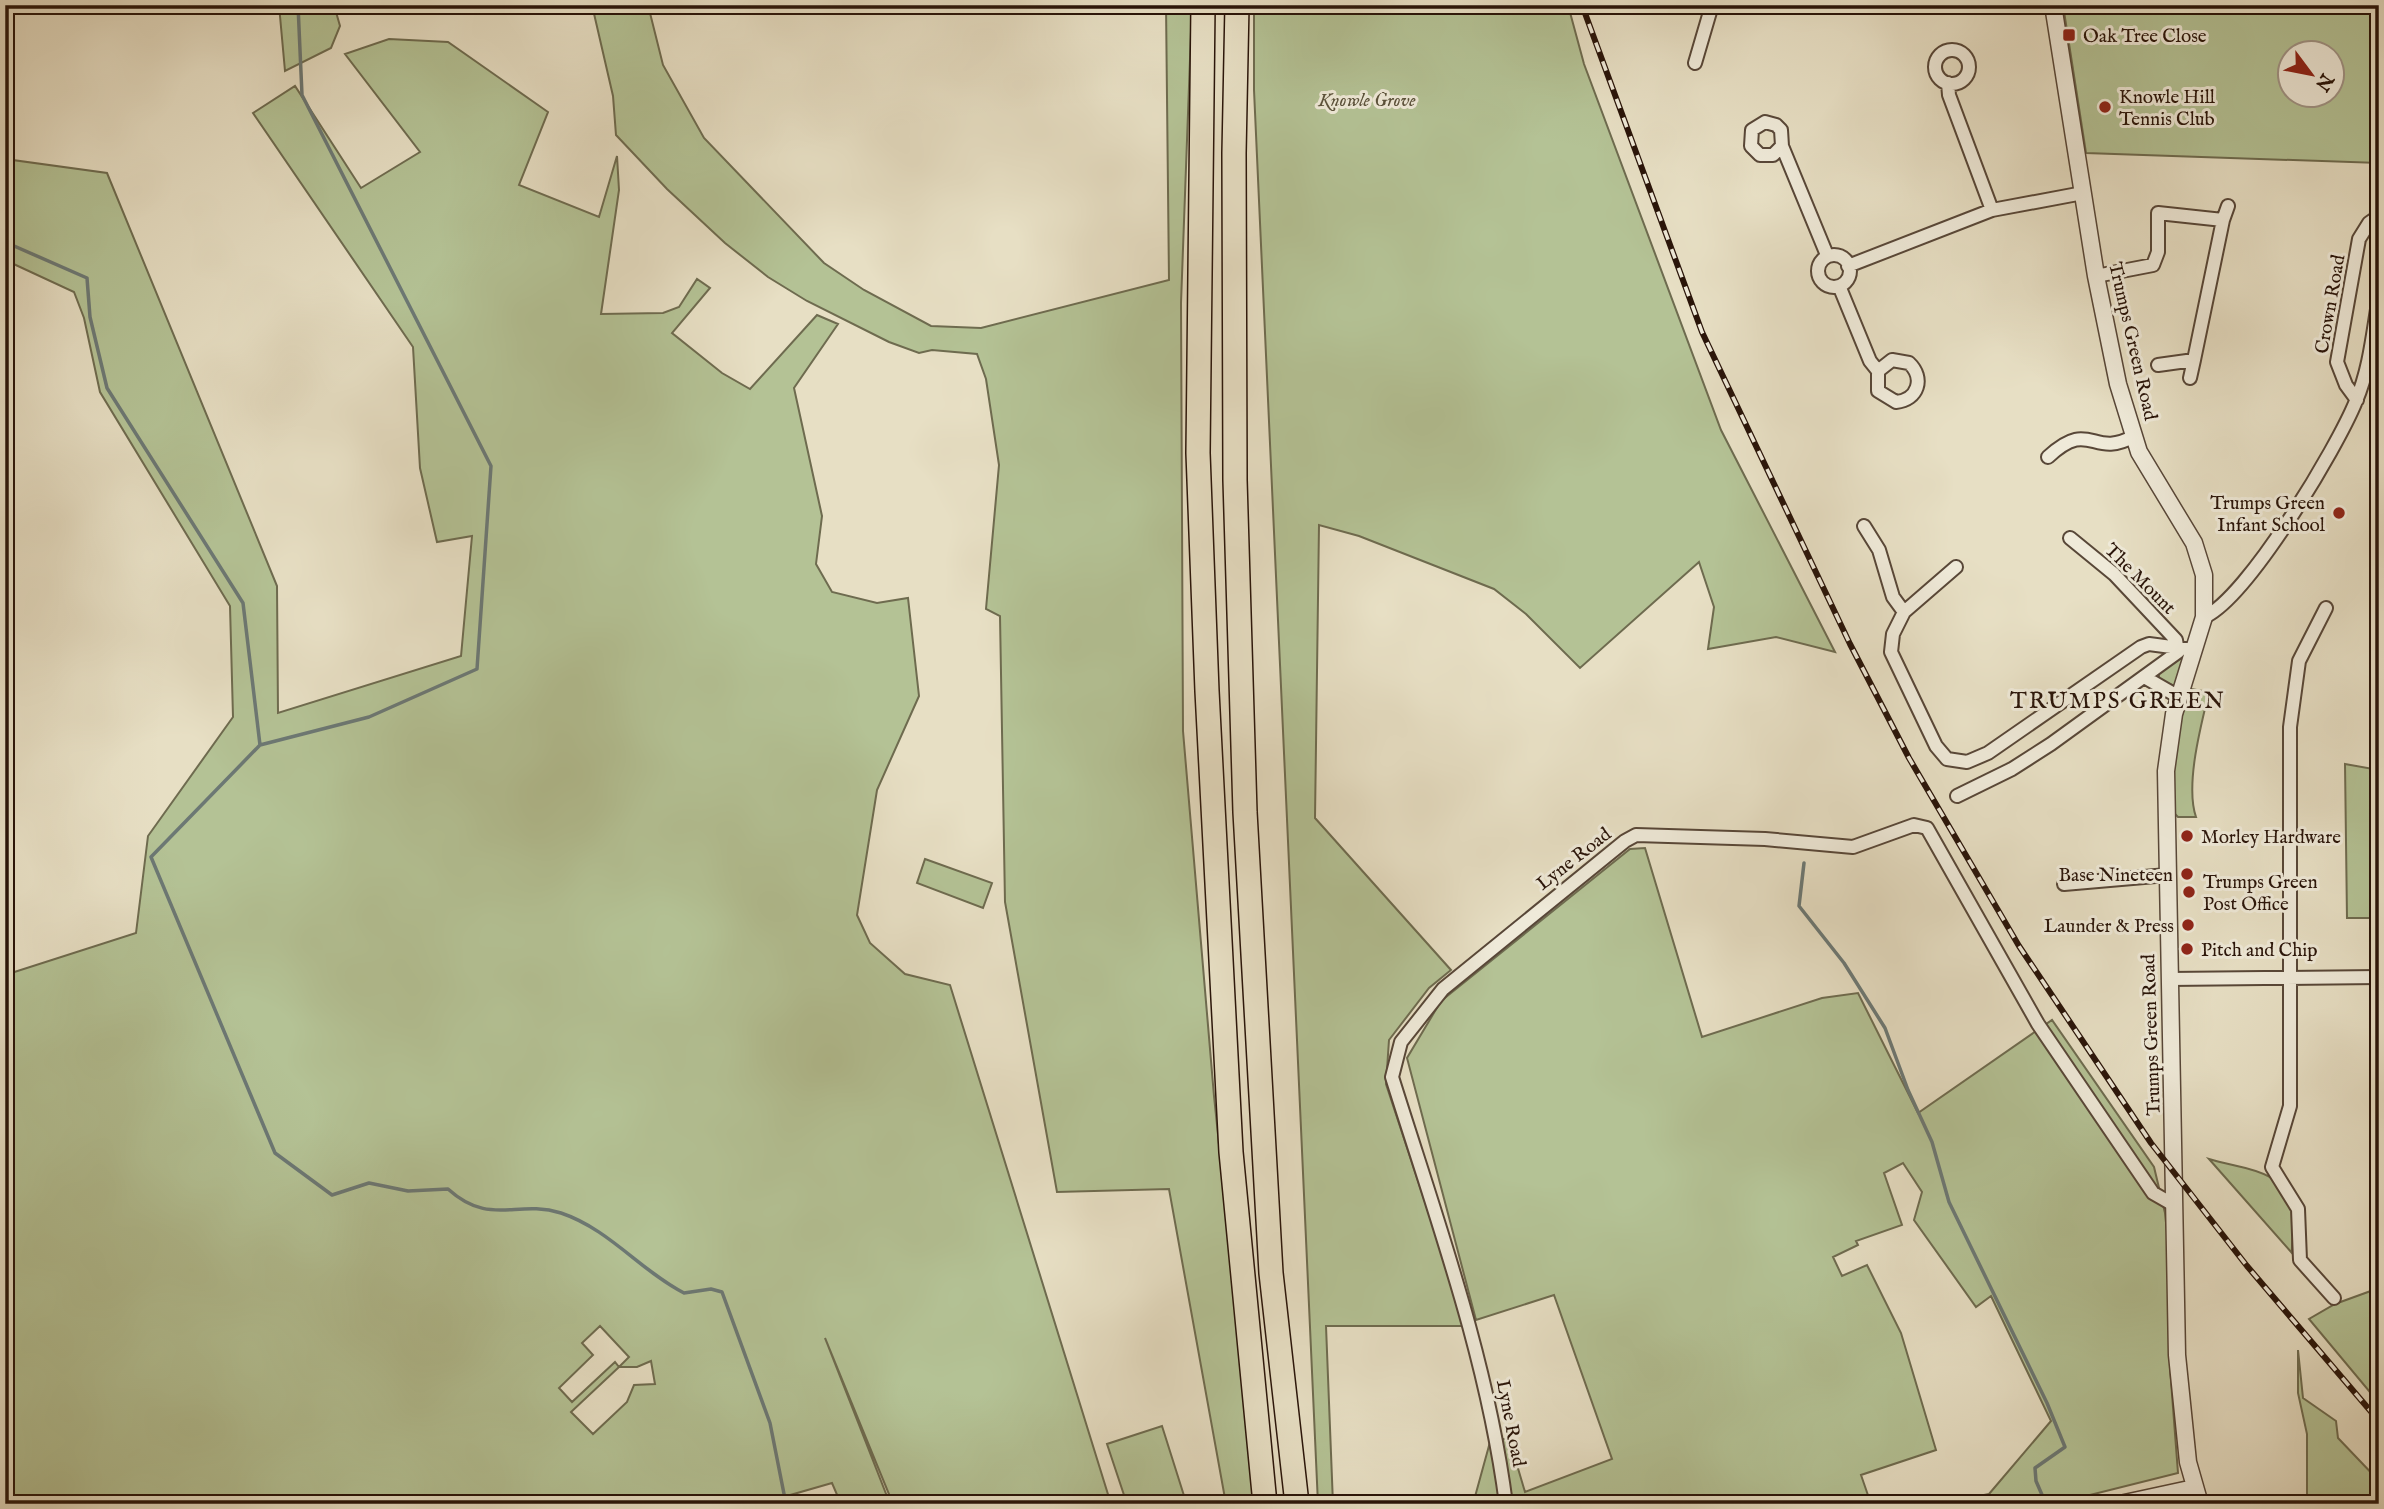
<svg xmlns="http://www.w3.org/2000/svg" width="2384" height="1509" font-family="'IM FELL English',serif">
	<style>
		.green { fill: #b4c295; stroke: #6e6b4f; stroke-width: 2; fill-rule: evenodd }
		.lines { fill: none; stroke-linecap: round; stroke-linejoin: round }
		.stream { stroke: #6c7874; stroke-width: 3.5 }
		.minor-casing { stroke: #584738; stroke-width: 16 }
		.tertiary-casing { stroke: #584738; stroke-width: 19 }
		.motorway-casing { stroke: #291409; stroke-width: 26 }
		.minor { stroke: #efead9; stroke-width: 12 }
		.tertiary { stroke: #efead9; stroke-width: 16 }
		.motorway { stroke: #e7dfc4; stroke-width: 23 }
		.rail-casing { stroke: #291409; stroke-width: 6 }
		.rail { stroke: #efead9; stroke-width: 3.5; stroke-dasharray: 10; stroke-linecap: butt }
		.poi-dot { fill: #8f2418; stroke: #efead9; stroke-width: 2.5 }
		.labels { text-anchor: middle; stroke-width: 6; stroke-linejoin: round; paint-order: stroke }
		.poi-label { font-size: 19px; fill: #291409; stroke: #efead9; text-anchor: start }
		.park-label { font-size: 19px; font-style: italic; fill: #5a513a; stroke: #efead9 }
		.street-label { font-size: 19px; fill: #291409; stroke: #efead9 }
		.quarter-label { font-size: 23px; letter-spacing: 2px; fill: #291409; stroke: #efead9 }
	</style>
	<rect width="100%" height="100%" fill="#e7dfc4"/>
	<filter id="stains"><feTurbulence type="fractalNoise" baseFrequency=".00286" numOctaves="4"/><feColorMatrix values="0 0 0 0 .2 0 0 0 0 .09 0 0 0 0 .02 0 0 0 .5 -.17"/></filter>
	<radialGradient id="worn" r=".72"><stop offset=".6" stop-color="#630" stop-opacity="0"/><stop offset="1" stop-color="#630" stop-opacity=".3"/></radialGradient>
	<path class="green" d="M279,5H334L340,26L331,48L285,71Z
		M592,5H648L663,65L704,138L824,263L864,290L931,326L981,328L1169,280L1166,5H1192L1181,303L1183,731L1214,1096L1256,1504H1226L1169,1189L1057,1192L1005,902L1000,616L986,609L999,465L986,379L977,354L932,350L919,353L889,342L807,301L768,277L725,243L667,189L616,135L613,96Z
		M1254,5H1568L1584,64L1721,430L1835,652L1776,637L1708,649L1714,607L1699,562L1580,668L1526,614L1494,589L1359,536L1319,525L1315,818L1451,970L1429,988L1389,1040L1386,1084L1466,1326H1326L1333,1504H1318L1254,90Z
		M2063,5H2379V163L2086,153ZM2290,52H2332V94H2290Z
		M389,39L448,42L548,112L519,185L599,217L617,156L619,190L601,314L663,313L679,307L697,279L710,288L672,333L722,373L750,389L817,315L838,324L794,388L822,516L816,564L832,592L877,603L908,598L919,696L877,790L857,915L870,943L905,974L950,985L1111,1504H893L825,1338L890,1504H841L832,1483L759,1504H5V975L136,933L148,836L233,717L230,606L100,392L84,318L74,292L5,260V159L107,173L277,586L278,713L461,656L472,536L437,542L420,468L413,347L253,113L295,86L361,188L420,152L345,54ZM600,1326L629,1357L619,1367L615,1362L572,1402L559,1388L593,1355L582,1343ZM651,1361L655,1384L634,1385L627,1402L593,1434L571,1412L619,1367H637Z
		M2184,654L2177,687L2159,680V672Z
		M2191,689L2209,692C2201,725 2185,785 2196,817H2178L2170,809L2177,730Z
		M2345,764L2379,770V918H2347Z
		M1645,848L1702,1037L1822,998L1858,993L1918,1113L2052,1020L2154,1167L2165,1213L2171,1271L2170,1368L2178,1473L2054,1504H1939L1989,1494L2051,1421L1991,1296L1976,1307L1914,1220L1922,1192L1903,1163L1884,1173L1902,1225L1856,1241L1858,1245L1833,1257L1842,1276L1867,1265L1901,1333L1936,1450L1861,1475L1871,1504H1473L1490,1442L1509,1438L1525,1492L1612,1459L1554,1295L1476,1320L1407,1058L1441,1001L1630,849Z
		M925,859L992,883L983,908L917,883Z
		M2209,1159C2243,1170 2281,1166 2292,1209C2296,1224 2291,1239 2292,1253Z
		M2379,1288V1403L2309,1319L2335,1304Z
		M2298,1350L2303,1398L2336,1421L2338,1438L2379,1481V1504H2307V1434L2298,1393Z
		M1162,1426L1186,1502L1127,1504L1107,1444Z"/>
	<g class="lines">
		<path class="stream" d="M298,5L302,95L491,466L477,669L369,717L260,745L151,857L275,1153L332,1195L369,1183L408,1191L448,1189C490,1227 516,1199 561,1213C609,1229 641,1271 684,1293L711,1289L722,1292L770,1423L786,1504
			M5,242L87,278L90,317L107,388L243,603L260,745
			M1804,863L1799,906L1844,963L1885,1028L1908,1090L1932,1142L1949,1202L2047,1403L2065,1447L2035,1468L2036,1481L2046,1504"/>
		<g class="minor-casing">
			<path id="minor" d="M1935 67a17 17 0 1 1 34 0a17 17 0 1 1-34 0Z
				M1695,63L1712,5
				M1948,83L1949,95L1992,210L2083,193
				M1782,146L1773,155H1760L1751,146L1752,130L1765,122L1776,125L1781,130L1782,146L1827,255
				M2223,220L2228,206
				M1818 271a16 16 0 1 1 32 0a16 16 0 1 1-32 0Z
				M1848,266L1992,210
				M2096,276L2153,265L2158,252V213L2223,220L2194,360L2158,365
				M1840,288L1870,361L1878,371V391L1896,402C1918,400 1925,378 1909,363L1892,360L1878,371
				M2190,378L2194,360
				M2357,400L2346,385L2337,362L2359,239L2369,223L2379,216
				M2048,457C2091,417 2092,460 2134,436
				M1864,526L1879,550L1893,597L1904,612
				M1956,567L1904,612L1893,634L1891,652L1936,746L1947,759L1967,762L1988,753L2141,647L2149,644L2194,650
				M2326,608L2299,661L2290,727V1106L2272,1167L2298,1209L2300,1260L2334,1298
				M2204,617C2247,599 2337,448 2356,401C2370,368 2373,332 2379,297
				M2146,678L2179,697
				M1957,796L2012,769L2051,744L2178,652L2176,640L2114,574L2070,538
				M2064,884L2167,875
				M2169,979L2379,977
				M1506,1504C1487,1357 1436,1218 1392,1077L1401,1042L1443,989L1625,841L1636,835L1765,839L1853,847L1914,825L1927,828L2038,1024L2153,1193L2174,1205"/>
		</g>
		<g class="tertiary-casing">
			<path id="tertiary" d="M2053,5L2096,276L2118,384L2139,452L2194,543L2204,575V617L2174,714L2166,771L2177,1355L2188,1462L2200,1504
				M2120,1504L2194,1488"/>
		</g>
		<g class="motorway-casing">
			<path id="motorway" d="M1203,5L1198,453L1207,691L1231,1152L1265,1504
				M1237,5L1234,153L1235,480L1245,812L1271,1273L1297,1504"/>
		</g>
		<use href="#minor" class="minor"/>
		<use href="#tertiary" class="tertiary"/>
		<use href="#motorway" class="motorway"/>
		<g class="rail-casing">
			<path id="rail" d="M1582,5L1702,332L1850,644L1909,758L2019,946L2151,1143L2247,1266L2379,1421"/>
		</g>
		<use href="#rail" class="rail"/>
	</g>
	<g class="poi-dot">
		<rect x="2062" y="28" width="14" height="14" rx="3.5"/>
		<circle cx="2105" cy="107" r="7"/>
		<circle cx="2339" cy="513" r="7"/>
		<circle cx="2187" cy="836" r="7"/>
		<circle cx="2187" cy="874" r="7"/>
		<circle cx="2189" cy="892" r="7"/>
		<circle cx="2188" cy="925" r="7"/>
		<circle cx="2187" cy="949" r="7"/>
	</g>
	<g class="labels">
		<g class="poi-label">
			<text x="2083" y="42">Oak Tree Close</text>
			<text x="2119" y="103">Knowle Hill<tspan x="2119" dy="22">Tennis Club</tspan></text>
			<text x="2325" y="509" text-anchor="end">Trumps Green<tspan x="2325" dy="22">Infant School</tspan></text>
			<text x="2201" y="843">Morley Hardware</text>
			<text x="2173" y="881" text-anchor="end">Base Nineteen</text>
			<text x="2203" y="888">Trumps Green<tspan x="2203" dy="22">Post Office</tspan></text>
			<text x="2174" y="932" text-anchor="end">Launder &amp; Press</text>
			<text x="2201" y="956">Pitch and Chip</text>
		</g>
		<g class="park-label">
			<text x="1367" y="106">Knowle Grove</text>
		</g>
		<g class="street-label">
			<text transform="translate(2329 304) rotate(-80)" y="7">Crown Road</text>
			<text transform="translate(2134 341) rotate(77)" y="7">Trumps Green Road</text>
			<text transform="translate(2141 578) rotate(45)" y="7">The Mount</text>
			<text transform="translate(1573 858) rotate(-38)" y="7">Lyne Road</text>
			<text transform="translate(2150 1035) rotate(-92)" y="7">Trumps Green Road</text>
			<text transform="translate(1512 1423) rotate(79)" y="7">Lyne Road</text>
		</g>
		<g class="quarter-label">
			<text x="2118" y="708">TRUMPS GREEN</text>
		</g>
	</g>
	<rect width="2384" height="1509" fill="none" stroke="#e7dfc4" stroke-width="28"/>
	<rect x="7" y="7" width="2370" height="1495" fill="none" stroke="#291409" stroke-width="3.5"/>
	<rect x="14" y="14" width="2356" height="1481" fill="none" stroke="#291409" stroke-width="2"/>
	<g transform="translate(2311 74) rotate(122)"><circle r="33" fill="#efead9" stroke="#a09486" stroke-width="2"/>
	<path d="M0-5L12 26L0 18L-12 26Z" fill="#8f2418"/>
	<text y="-10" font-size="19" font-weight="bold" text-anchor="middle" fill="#291409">N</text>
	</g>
	<rect width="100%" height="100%" filter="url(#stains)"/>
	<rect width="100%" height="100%" fill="url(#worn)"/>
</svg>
